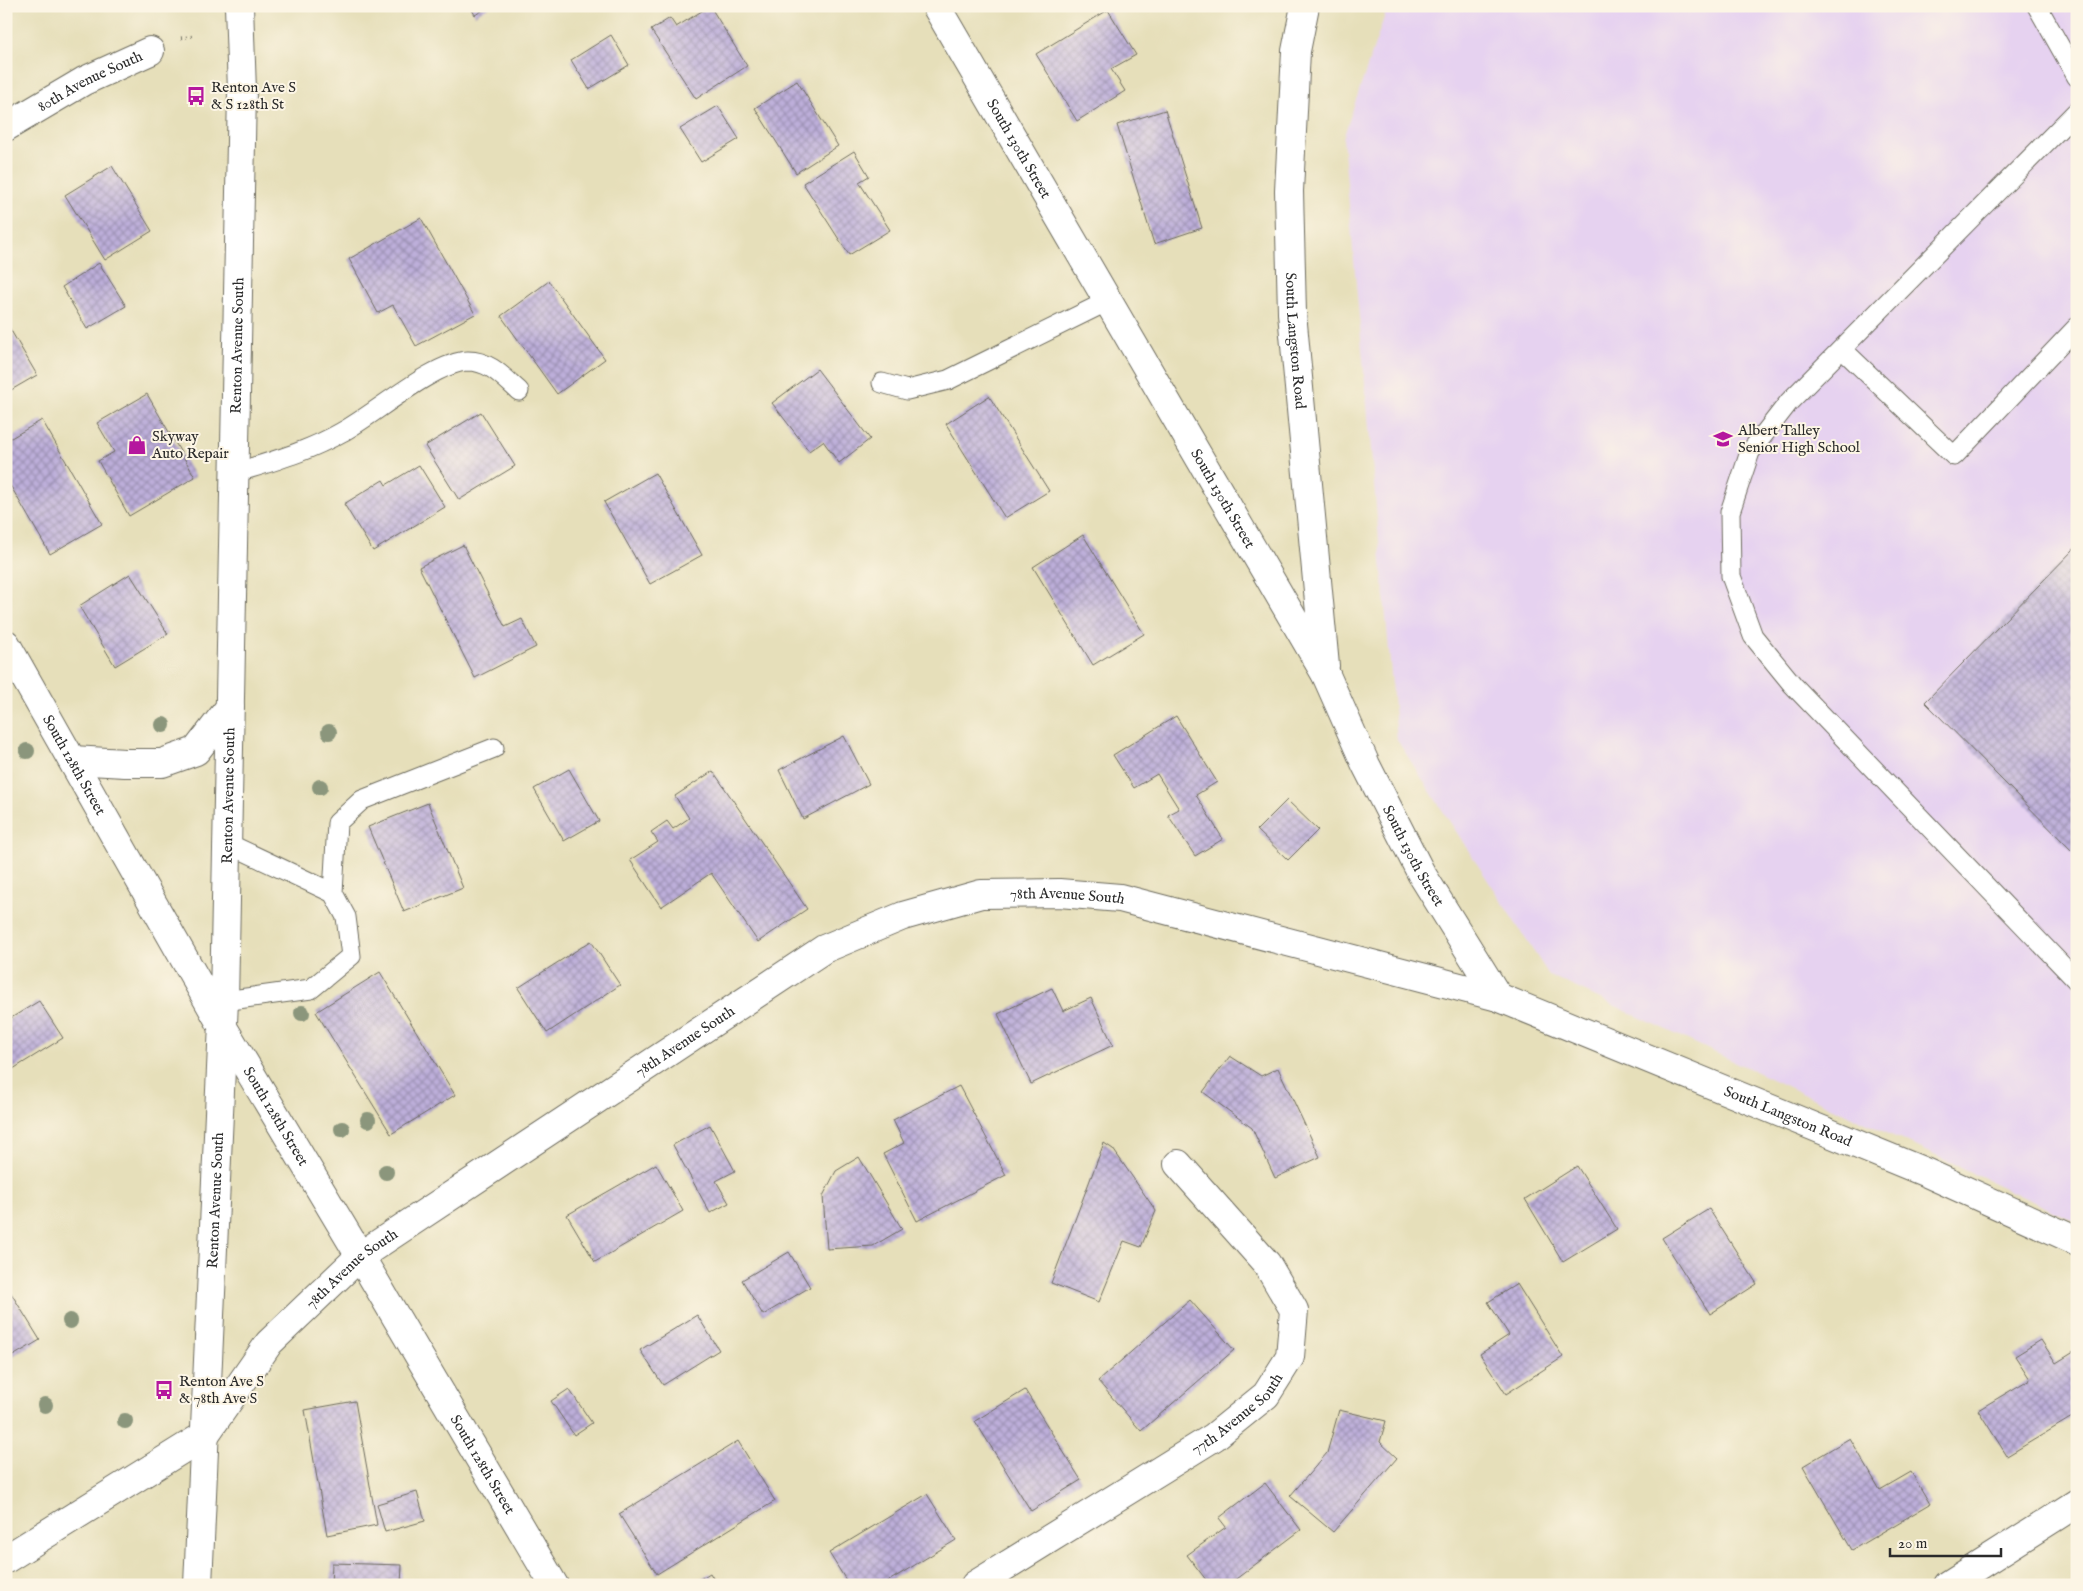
<svg xmlns="http://www.w3.org/2000/svg" width="2083" height="1591" font-family="'IM FELL English',serif">
	<style>
		.built { fill: #e6d2f0 }
		.building { fill: url(#building-cross-hatch) }
		.lines { fill: none; stroke-linecap: round; stroke-linejoin: round }
		.lane-casing { stroke: #6c6a5d; stroke-width: 21 }
		.street-casing { stroke: #6c6a5d; stroke-width: 30 }
		.secondary-casing { stroke: #6c6a5d; stroke-width: 30 }
		.path { stroke: #6c6a5d; stroke-width: 3; stroke-dasharray: 1 4; stroke-linecap: butt }
		.lane { stroke: #fff; stroke-width: 19 }
		.street { stroke: #fff; stroke-width: 28 }
		.secondary { stroke: #fff; stroke-width: 28 }
		.tree { fill: #8b967c }
		.labels { text-anchor: middle; stroke-width: 4; stroke-linejoin: round; paint-order: stroke }
		.street-label { font-size: 15px; fill: #2b2b2b; stroke: #fcf5e5 }
		.poi-label { font-size: 15px; fill: #2b2b2b; stroke: #fcf5e5; text-anchor: start }
	</style>
	<defs>
		<pattern id="building-cross-hatch" width="8" height="8" patternUnits="userSpaceOnUse" patternTransform="scale(1.25)"><rect width="8" height="8" fill="#bdafda"/><path d="M0 0l8 8M0 8l8-8" fill="none" stroke="#9a8fb1"/></pattern>
	</defs>
	<rect width="100%" height="100%" fill="#fcf5e5"/>
	<filter id="ink" filterUnits="userSpaceOnUse"><feTurbulence type="fractalNoise" baseFrequency=".02" numOctaves="2"/><feDisplacementMap in="SourceGraphic" scale="10" xChannelSelector="R" yChannelSelector="G"/><feConvolveMatrix kernelMatrix="1 2 1 2 8 2 1 2 1" color-interpolation-filters="sRGB"/></filter>
	<filter id="wash" filterUnits="userSpaceOnUse"><feTurbulence type="fractalNoise" baseFrequency=".0096" numOctaves="4" result="noise"/><feDisplacementMap in="SourceGraphic" scale="20" xChannelSelector="R" yChannelSelector="G"/><feGaussianBlur stdDeviation="1.12" result="paint"/><feColorMatrix in="noise" values="0 0 0 0 0 0 0 0 0 0 0 0 0 0 0 0 0 1.4 0 .05"/><feComposite in="paint" operator="in"/></filter>
	<g filter="url(#wash)">
		<rect width="100%" height="100%" fill="#e6dfba"/>
		<path class="built" d="M1388,6H2077V1222L1549,975L1397,740L1343,138Z"/>
		<g id="blocks">
			<path class="building" d="M470,6H490L475,15Z
				M710,6L747,66L696,99L651,30L670,18L676,27Z
				M1108,10L1136,55L1111,69L1125,91L1077,121L1036,54Z
				M611,35L629,65L589,89L571,60Z
				M797,81L838,146L796,173L755,108Z
				M718,106L739,139L701,162L680,129Z
				M1165,110L1202,228L1154,244L1117,125Z
				M854,151L869,176L859,182L890,230L849,255L803,183Z
				M112,166L152,231L105,260L65,195Z
				M421,218L475,314L416,346L393,305L378,313L349,259Z
				M99,263L126,306L87,329L62,287Z
				M549,281L605,359L557,394L501,316Z
				M6,322L37,375L6,393Z
				M817,369L870,439L839,463L823,441L809,451L772,403Z
				M147,394L195,477L129,516L98,461L114,452L97,423Z
				M989,396L1049,491L1005,518L946,424Z
				M481,412L515,466L459,500L425,446Z
				M42,420L102,524L50,554L6,478V441Z
				M419,465L445,507L373,551L344,504L383,480L386,485Z
				M655,473L702,555L650,584L604,502Z
				M1083,535L1144,634L1093,665L1033,567Z
				M463,545L505,627L522,619L536,647L475,678L419,567Z
				M2077,546V856L1925,702Z
				M130,574L168,634L115,666L79,606Z
				M1176,716L1217,782L1196,795L1223,839L1195,856L1168,815L1179,809L1157,774L1134,788L1113,755Z
				M844,736L869,784L803,819L779,770Z
				M569,769L599,821L564,841L534,789Z
				M713,771L807,909L758,942L711,873L661,907L630,860L658,842L651,832L667,821L673,829L689,818L675,796Z
				M1287,800L1318,830L1288,860L1257,830Z
				M428,803L463,888L404,912L368,827Z
				M591,941L620,985L547,1033L518,988Z
				M380,972L455,1095L391,1134L316,1012Z
				M1052,988L1063,1011L1091,998L1113,1045L1031,1084L998,1014Z
				M39,1001L63,1038L13,1069L6,1059V1021Z
				M1230,1056L1261,1076L1278,1068L1320,1157L1275,1178L1252,1128L1203,1092Z
				M959,1086L1006,1175L917,1221L883,1154L904,1143L893,1120Z
				M710,1125L735,1171L716,1181L729,1203L710,1213L673,1145Z
				M1104,1143L1113,1149L1156,1211L1141,1247L1124,1241L1099,1302L1051,1283Z
				M859,1157L902,1229L873,1246L827,1249L823,1196L836,1171Z
				M656,1164L683,1211L595,1262L567,1215Z
				M1577,1166L1617,1229L1563,1262L1525,1199Z
				M1709,1209L1757,1284L1710,1314L1662,1238Z
				M789,1252L810,1287L763,1315L742,1280Z
				M1517,1284L1563,1357L1506,1394L1480,1354L1509,1335L1488,1302Z
				M6,1285L40,1340L6,1360Z
				M1190,1300L1234,1350L1141,1431L1098,1381Z
				M697,1315L719,1350L663,1385L640,1350Z
				M2041,1340L2056,1363L2077,1350V1414L2007,1456L1978,1410L2030,1379L2015,1356Z
				M569,1389L592,1423L574,1435L551,1401Z
				M1025,1390L1081,1480L1031,1511L975,1421Z
				M355,1401L377,1525L327,1535L305,1410Z
				M1339,1410L1386,1421L1380,1442L1397,1458L1333,1532L1290,1496L1327,1453Z
				M1850,1438L1880,1490L1911,1472L1930,1504L1852,1550L1803,1466Z
				M738,1441L775,1501L657,1574L619,1514Z
				M1265,1483L1301,1530L1228,1585H1210L1187,1555L1226,1527L1219,1518Z
				M417,1492L425,1521L385,1532L377,1504Z
				M927,1494L956,1540L882,1585H849L829,1553Z
				M332,1563L402,1565L401,1585H331Z
				M710,1573L717,1585H690Z"/>
		</g>
	</g>
	<g filter="url(#ink)">
		<use href="#blocks" fill-opacity="0" stroke="#6c6a5d" stroke-width="1"/>
		<g class="lines">
			<g class="lane-casing">
				<path id="lane" d="M2037,6L2077,77
					M2077,111L1789,402L1750,452L1730,512L1731,576L1753,636L1793,685L2077,981
					M1842,349L1954,456L2077,327
					M882,383L907,390L948,380L1108,301
					M235,473C273,461 307,452 342,432C374,415 434,362 468,361C490,361 503,377 519,391
					M333,893L337,823L362,800L494,748
					M224,1001L311,989L351,956L346,917L333,893L227,843"/>
			</g>
			<g class="street-casing">
				<g id="street">
					<path id="s1" d="M936,6L1326,675"/>
					<path id="s2" d="M1305,6L1296,51L1289,191L1292,313L1325,666"/>
					<path id="s3" d="M6,127L84,81L150,51"/>
					<path id="s4" d="M975,1585L1214,1437L1266,1395L1290,1357L1294,1310L1267,1264L1178,1164"/>
					<path d="M1948,1585L2077,1503"/>
				</g>
			</g>
			<g class="secondary-casing">
				<g id="secondary">
					<path id="s5" d="M6,644L224,1029L360,1256L554,1585"/>
					<path id="s6" d="M1326,675L1366,765L1421,873L1498,997"/>
					<path d="M72,760L125,763H162L196,751L230,707"/>
					<path id="s7" d="M6,1559L205,1435L269,1343L360,1256L824,949L903,916L981,894L1059,893L1120,898L1498,997L1927,1173L2077,1241"/>
					<path id="s8" d="M198,1585L224,1001L242,91L239,6"/>
				</g>
			</g>
			<path class="path" d="M181,38L193,36"/>
			<use href="#lane" class="lane"/>
			<use href="#street" class="street"/>
			<use href="#secondary" class="secondary"/>
		</g>
		<g class="tree">
			<circle cx="163" cy="725" r="8"/>
			<circle cx="329" cy="732" r="8"/>
			<circle cx="27" cy="751" r="8"/>
			<circle cx="320" cy="787" r="8"/>
			<circle cx="302" cy="1013" r="8"/>
			<circle cx="368" cy="1120" r="8"/>
			<circle cx="342" cy="1129" r="8"/>
			<circle cx="386" cy="1172" r="8"/>
			<circle cx="70" cy="1321" r="8"/>
			<circle cx="45" cy="1405" r="8"/>
			<circle cx="125" cy="1421" r="8"/>
		</g>
	</g>
	<defs>
		<g id="bus-bare" transform="scale(1.5)"><path d="M-5-6H5V4H4V6H2V4H-2V6H-4V4H-5ZM-3.5-4V0h7V-4ZM-3.5 1.2v1.5H-2V1.2ZM2 1.2v1.5H3.5V1.2Z" fill="#b5179e" stroke="#fcf5e5" stroke-width="2.5" paint-order="stroke"/></g>
		<g id="school-bare" transform="scale(1.5)"><path d="M0-5L7-2L0 1L-7-2ZM-4 1L0 2.5L4 1V4Q0 6-4 4Z" fill="#b5179e" stroke="#fcf5e5" stroke-width="2.5" paint-order="stroke"/></g>
		<g id="shop-bare" transform="scale(1.5)"><path d="M-5-2.5h2.3a2.7 3.5 0 0 1 5.4 0H5L5.5 6h-11ZM-1.5-2.5h3a1.5 2.3 0 0 0-3 0Z" fill="#b5179e" stroke="#fcf5e5" stroke-width="2.5" paint-order="stroke"/></g>
	</defs>
	<g fill-rule="evenodd">
		<use href="#bus-bare" x="196" y="96"/>
		<use href="#school-bare" x="1723" y="439"/>
		<use href="#shop-bare" x="137" y="445"/>
		<use href="#bus-bare" x="164" y="1390"/>
	</g>
	<g class="labels">
		<g class="street-label">
			<text dy="5" stroke="none"><textPath href="#s3" startOffset="96">80th Avenue South</textPath></text>
			<text dy="5" stroke="none"><textPath href="#s1" startOffset="165">South 130th Street</textPath></text>
			<text dy="5" stroke="none"><textPath href="#s2" startOffset="336">South Langston Road</textPath></text>
			<text dy="5" stroke="none"><textPath href="#s8" startOffset="1240">Renton Avenue South</textPath></text>
			<text dy="5" stroke="none"><textPath href="#s1" startOffset="570">South 130th Street</textPath></text>
			<text dy="5" stroke="none"><textPath href="#s5" startOffset="139">South 128th Street</textPath></text>
			<text dy="5" stroke="none"><textPath href="#s8" startOffset="790">Renton Avenue South</textPath></text>
			<text dy="5" stroke="none"><textPath href="#s6" startOffset="201">South 130th Street</textPath></text>
			<text dy="5" stroke="none"><textPath href="#s7" startOffset="1282">78th Avenue South</textPath></text>
			<text dy="5" stroke="none"><textPath href="#s7" startOffset="862">78th Avenue South</textPath></text>
			<text dy="5" stroke="none"><textPath href="#s5" startOffset="544">South 128th Street</textPath></text>
			<text dy="5" stroke="none"><textPath href="#s7" startOffset="2039">South Langston Road</textPath></text>
			<text dy="5" stroke="none"><textPath href="#s8" startOffset="385">Renton Avenue South</textPath></text>
			<text dy="5" stroke="none"><textPath href="#s7" startOffset="458">78th Avenue South</textPath></text>
			<text dy="5" stroke="none"><textPath href="#s4" startOffset="314">77th Avenue South</textPath></text>
			<text dy="5" stroke="none"><textPath href="#s5" startOffset="949">South 128th Street</textPath></text>
		</g>
		<g class="poi-label">
			<text x="211" y="92">Renton Ave S<tspan x="211" dy="17">&amp; S 128th St</tspan></text>
			<text x="1738" y="435">Albert Talley<tspan x="1738" dy="17">Senior High School</tspan></text>
			<text x="152" y="441">Skyway<tspan x="152" dy="17">Auto Repair</tspan></text>
			<text x="179" y="1386">Renton Ave S<tspan x="179" dy="17">&amp; 78th Ave S</tspan></text>
		</g>
	</g>
	<rect width="2083" height="1591" fill="none" stroke="#fcf5e5" stroke-width="25"/>
	<path d="M1890 1548v8h111v-8" fill="none" stroke="#2b2b2b" stroke-width="2.5"/>
	<text x="1898" y="1548" font-size="15" fill="#2b2b2b" stroke="#fcf5e5" stroke-width="4" paint-order="stroke">20 m</text>
</svg>
